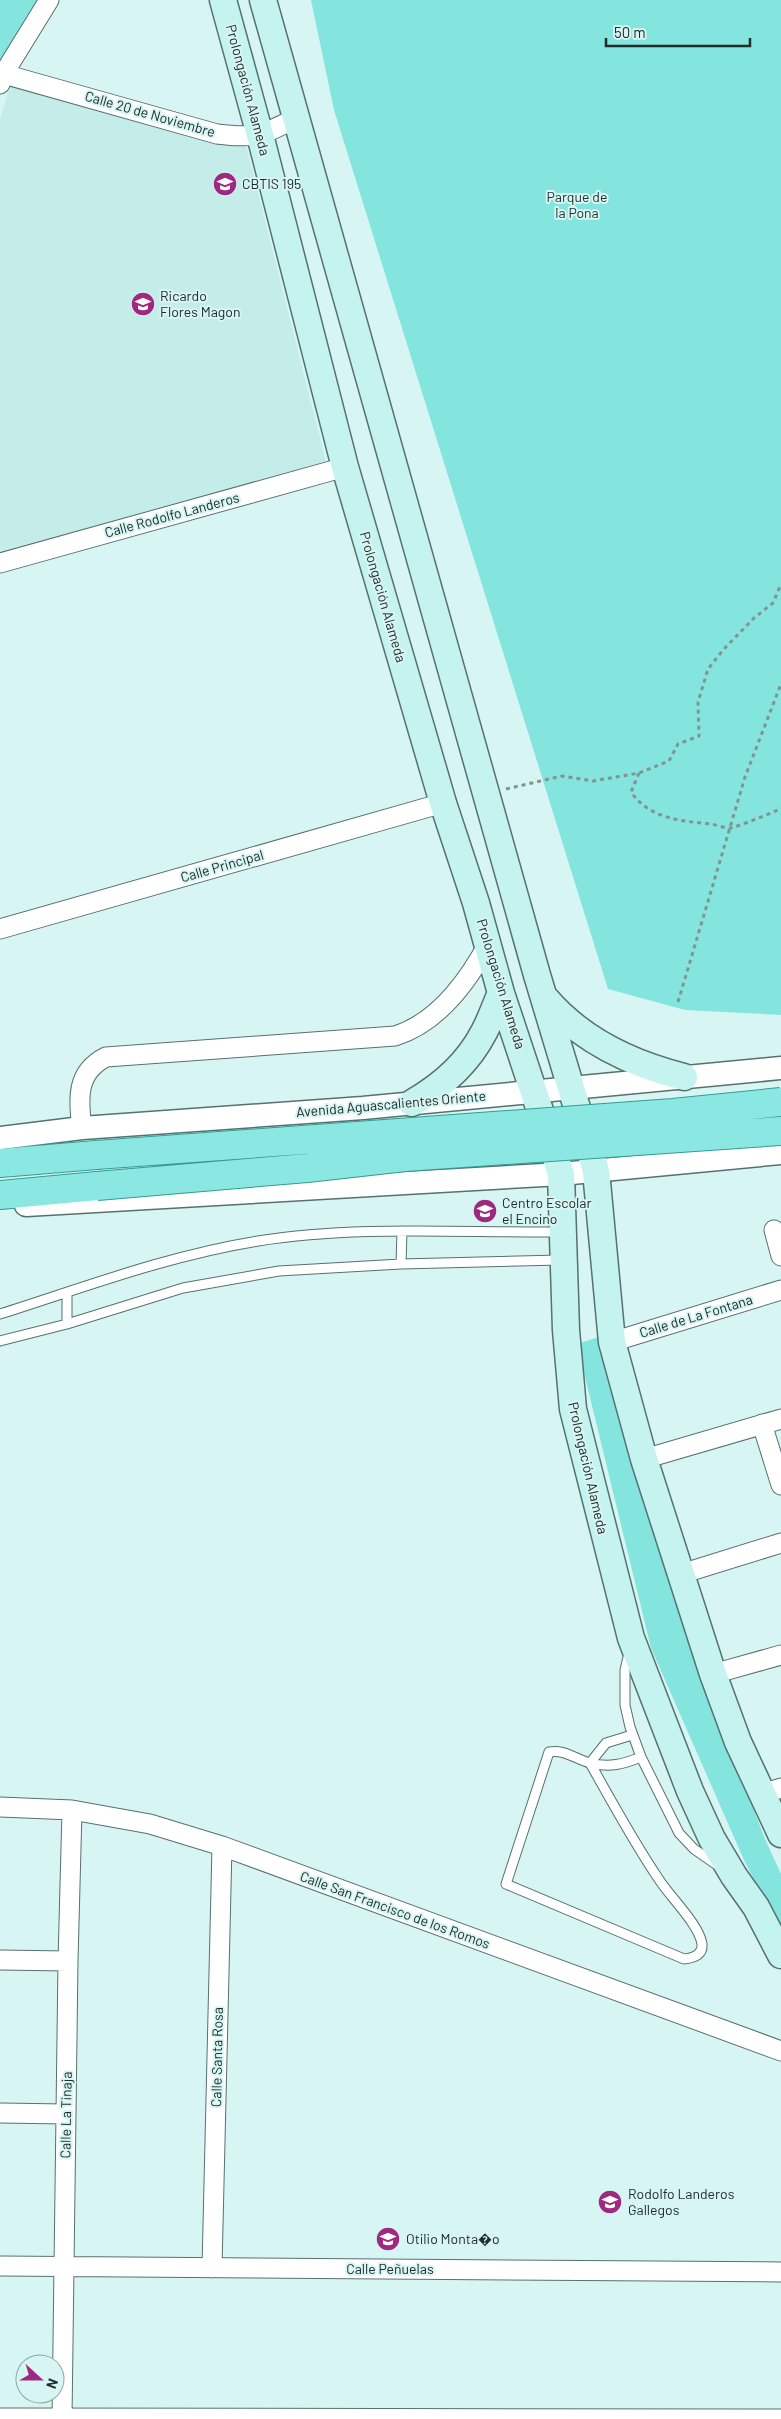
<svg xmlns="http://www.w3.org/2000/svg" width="781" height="2419" font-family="Barlow,sans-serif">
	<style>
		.built { fill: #c4ece8 }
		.green { fill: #83e5de }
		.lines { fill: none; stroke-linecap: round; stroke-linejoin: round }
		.service-casing { stroke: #56716e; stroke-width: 11 }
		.minor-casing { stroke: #56716e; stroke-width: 21 }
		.tertiary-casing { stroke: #56716e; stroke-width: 25 }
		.secondary-casing { stroke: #56716e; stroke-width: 29 }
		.primary-casing { stroke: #339b95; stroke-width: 30 }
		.path { stroke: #809593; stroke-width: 3; stroke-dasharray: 4 4; stroke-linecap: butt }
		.service { stroke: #fff; stroke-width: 9 }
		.minor { stroke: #fff; stroke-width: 19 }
		.tertiary { stroke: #fff; stroke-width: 22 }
		.secondary { stroke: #c5f3f0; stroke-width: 26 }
		.primary { stroke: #8be7e2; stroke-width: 28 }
		.primary-bridge-casing { stroke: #339b95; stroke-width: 30; stroke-linecap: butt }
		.primary-bridge { stroke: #8be7e2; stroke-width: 28 }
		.labels { text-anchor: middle; stroke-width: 4; stroke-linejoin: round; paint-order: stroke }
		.street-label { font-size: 14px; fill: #212c2b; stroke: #d7f6f3 }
		.poi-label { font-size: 14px; fill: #212c2b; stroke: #d7f6f3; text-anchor: start }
		.park-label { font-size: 14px; fill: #1a302e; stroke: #d7f6f3 }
	</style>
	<rect width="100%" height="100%" fill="#d7f6f3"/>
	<path class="built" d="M13,75L245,141L327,466L0,551V119Z"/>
	<path class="green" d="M0,0H41L0,69Z
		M311,0H781V1015L685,1010L608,989L334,110Z
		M605,1335L700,1670L765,1839L781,1874V1932L744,1860L651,1648L577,1344Z"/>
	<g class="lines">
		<g class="service-casing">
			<path id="service" d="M401,1264L402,1231
				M67,1293V1324
				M0,1314C85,1287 170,1255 258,1241C358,1225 461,1233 561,1232
				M0,1341L67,1324L183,1288L279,1271L401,1264L560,1260
				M629,1653L625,1670V1705L630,1727L641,1757L679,1833L694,1849L717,1865
				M590,1763C612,1802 633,1841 658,1878C669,1896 699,1924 702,1944C703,1955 693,1958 684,1959L506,1884L549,1752C565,1749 575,1759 590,1763C609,1768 624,1764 641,1757
				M590,1763L606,1743L632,1735"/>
		</g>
		<g class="minor-casing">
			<path id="minor" d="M0,73L217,134C258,139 262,135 298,117
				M0,84L4,73L49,0
				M0,563L345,467
				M0,929L443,803
				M82,1128C78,1099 76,1072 106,1057L395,1036C437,1023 468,981 488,944
				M774,1230L781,1256
				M612,1342L781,1290
				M762,1424L781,1485
				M644,1459L781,1419
				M681,1574L781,1543
				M713,1674L781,1655
				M762,1794L781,1788
				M0,1807L72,1810L150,1824L222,1846L781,2051
				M0,1960L68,1961
				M0,2113L66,2114
				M0,2266L781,2272
				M212,2268L222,1846
				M0,2418L781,2419
				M62,2419L68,1961L72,1810"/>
		</g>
		<g class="tertiary-casing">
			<path id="tertiary" d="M0,1138L82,1128L363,1108L781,1068
				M26,1205L561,1174L781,1153"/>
		</g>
		<g class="secondary-casing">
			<path id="secondary" d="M223,0L260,135L345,467L443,803L476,903L501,993L561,1174L566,1330L573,1409L631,1638L690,1791L712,1839L734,1876L756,1907L781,1955
				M263,0L537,975L596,1171L612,1342L644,1459L713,1674L738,1742L781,1834
				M546,999C582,1041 632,1064 684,1077
				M412,1103C442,1086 468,1063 484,1032C491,1019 495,1006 501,993"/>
		</g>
		<g class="primary-casing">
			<path id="primary" d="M0,1163L96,1155
				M0,1195L97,1186"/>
		</g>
		<path class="path" d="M639,773L631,792C650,819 681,821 711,824C717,825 724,828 730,828C734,828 778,811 781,808
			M506,789L562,776L593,781L639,773L669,761L678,744L699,736L698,702L708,669L723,650L754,618L773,603L781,584
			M678,1002L745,777L781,684"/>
		<use href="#service" class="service"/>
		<use href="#minor" class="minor"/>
		<use href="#tertiary" class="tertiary"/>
		<use href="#secondary" class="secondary"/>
		<use href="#primary" class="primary"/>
		<g class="primary-bridge-casing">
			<path id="primary-bridge" d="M96,1155L673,1113L781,1102
				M97,1186L307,1168L405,1157L781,1131"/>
		</g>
		<use href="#primary-bridge" class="primary-bridge"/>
	</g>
	<defs>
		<g id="school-disc" transform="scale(1.25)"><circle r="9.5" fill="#9e2882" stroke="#d7f6f3"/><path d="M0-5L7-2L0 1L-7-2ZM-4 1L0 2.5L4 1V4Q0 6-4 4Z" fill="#fff"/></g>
		<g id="university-disc" transform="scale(1.25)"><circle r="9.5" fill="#9e2882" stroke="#d7f6f3"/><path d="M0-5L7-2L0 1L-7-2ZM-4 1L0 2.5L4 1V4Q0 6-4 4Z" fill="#fff"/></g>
	</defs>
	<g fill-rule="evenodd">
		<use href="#school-disc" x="225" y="184"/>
		<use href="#school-disc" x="143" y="304"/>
		<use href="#university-disc" x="485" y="1211"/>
		<use href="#school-disc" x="610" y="2202"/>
		<use href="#school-disc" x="388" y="2239"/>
	</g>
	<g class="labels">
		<g class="street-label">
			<text transform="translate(248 90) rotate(75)" y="5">Prolongación Alameda</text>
			<text transform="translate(150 114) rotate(16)" y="5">Calle 20 de Noviembre</text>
			<text transform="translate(172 515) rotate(-15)" y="5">Calle Rodolfo Landeros</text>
			<text transform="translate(383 597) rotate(74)" y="5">Prolongación Alameda</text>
			<text transform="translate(222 866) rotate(-16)" y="5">Calle Principal</text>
			<text transform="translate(501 984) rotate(73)" y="5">Prolongación Alameda</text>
			<text transform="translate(391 1104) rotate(-5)" y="5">Avenida Aguascalientes Oriente</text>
			<text transform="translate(696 1316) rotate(-17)" y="5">Calle de La Fontana</text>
			<text transform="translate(588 1468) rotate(77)" y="5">Prolongación Alameda</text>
			<text transform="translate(395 1910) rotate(20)" y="5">Calle San Francisco de los Romos</text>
			<text transform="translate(217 2057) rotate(-89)" y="5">Calle Santa Rosa</text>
			<text transform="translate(66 2115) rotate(-89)" y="5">Calle La Tinaja</text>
			<text x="390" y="2274">Calle Peñuelas</text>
		</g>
		<g class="poi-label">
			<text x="242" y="189">CBTIS 195</text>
			<text x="160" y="301">Ricardo<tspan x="160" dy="16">Flores Magon</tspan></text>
			<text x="502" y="1208">Centro Escolar<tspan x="502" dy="16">el Encino</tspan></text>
			<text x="628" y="2199">Rodolfo Landeros<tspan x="628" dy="16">Gallegos</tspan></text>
			<text x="406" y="2244">Otilio Monta�o</text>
		</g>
		<g class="park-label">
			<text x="577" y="202">Parque de<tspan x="577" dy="16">la Pona</tspan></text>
		</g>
	</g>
	<g transform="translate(40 2379) rotate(111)"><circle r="24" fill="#d7f6f3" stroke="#8ea5a3"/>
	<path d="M0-4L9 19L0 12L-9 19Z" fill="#9e2882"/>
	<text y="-8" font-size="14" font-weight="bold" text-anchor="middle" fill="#212c2b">N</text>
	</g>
	<path d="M606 38v8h144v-8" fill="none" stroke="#212c2b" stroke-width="2.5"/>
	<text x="614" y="38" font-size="15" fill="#212c2b" stroke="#d7f6f3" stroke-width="4" paint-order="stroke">50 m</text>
</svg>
